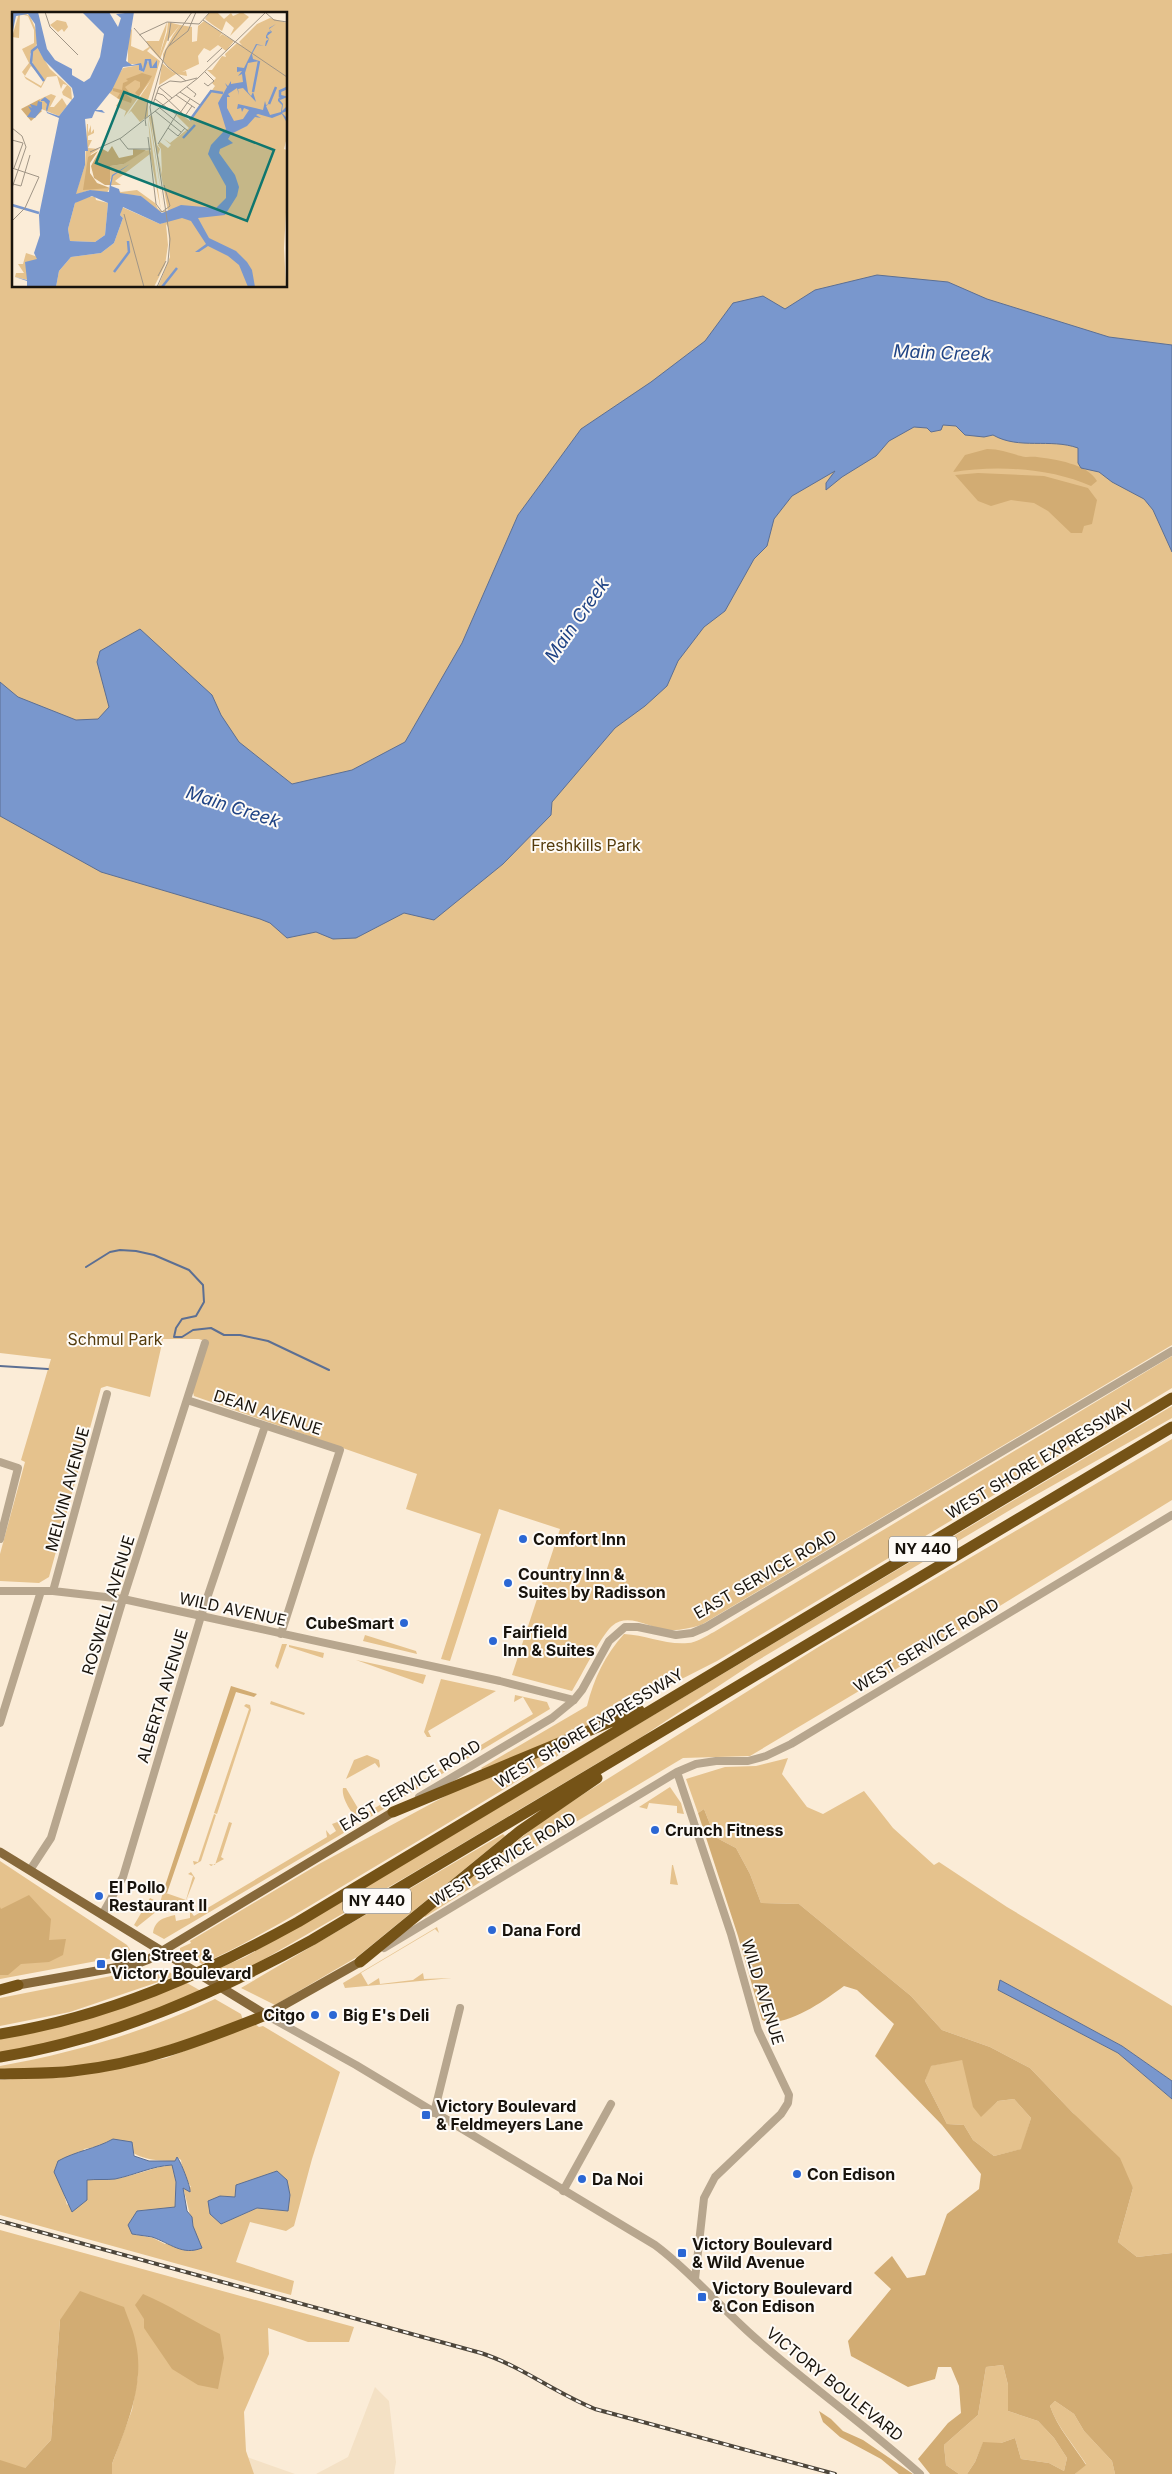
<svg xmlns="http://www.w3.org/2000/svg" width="1172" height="2474" font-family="Inter,sans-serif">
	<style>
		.built { fill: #f4e1c5 }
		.green { fill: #e5c28d; fill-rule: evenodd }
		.forest { fill: #d2ac73; fill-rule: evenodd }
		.water { fill: #7997cd; stroke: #5c6f93 }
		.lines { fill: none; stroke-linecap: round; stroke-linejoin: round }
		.stream { stroke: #5c6f93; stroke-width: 2 }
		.minor { stroke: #b7a68e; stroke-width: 8 }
		.major { stroke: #87693b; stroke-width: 9 }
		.highway { stroke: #755317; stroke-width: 11 }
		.rail-casing { stroke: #4d463b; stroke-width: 4 }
		.rail { stroke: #fefbf7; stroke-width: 2; stroke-dasharray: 5.5; stroke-linecap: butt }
		.poi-dot { fill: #2b67d4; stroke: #fefbf7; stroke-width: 2 }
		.labels { text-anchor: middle; stroke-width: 4; stroke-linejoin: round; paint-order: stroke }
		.shield { fill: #fefbf7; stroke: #5d5952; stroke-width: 1 }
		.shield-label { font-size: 15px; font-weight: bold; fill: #18130c }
		.park-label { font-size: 16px; fill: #543b0c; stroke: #fefbf7 }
		.street-label { font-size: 16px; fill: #18130c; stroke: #fefbf7 }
		.poi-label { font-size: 16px; font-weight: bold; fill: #18130c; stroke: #fefbf7; text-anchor: start }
		.water-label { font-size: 18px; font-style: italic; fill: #204485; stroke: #fefbf7 }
		.inset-river { fill: none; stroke: #7997cd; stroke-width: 2.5 }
		.inset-road { fill: none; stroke: #a09586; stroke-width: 1 }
		.view { fill: #0f766e; fill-opacity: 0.15; stroke: #0f766e; stroke-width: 2.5 }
		.inset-edge { fill: none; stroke: #18130c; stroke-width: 2.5 }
	</style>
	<rect width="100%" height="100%" fill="#fbecd7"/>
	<path class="built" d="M375,2387L389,2401L396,2462L394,2474H316L348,2457Z
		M247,2457L295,2474H245Z"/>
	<path class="green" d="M0,0H1172V1345L701,1625C690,1628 679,1631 667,1630C649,1628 628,1612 612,1626C600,1637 582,1675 572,1691L512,1675L560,1529L499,1509L450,1661L441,1659L481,1534L406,1509L417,1474L194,1396L192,1389L207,1342L199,1339H163L150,1397L107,1386L101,1388L49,1577L39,1583L0,1581V1554L25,1462L21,1460L51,1359L0,1353ZM14,14H286V286H14Z
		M1172,1356V1388L717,1661L605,1718L483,1770L481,1768L587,1706C594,1678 605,1655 624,1634C646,1635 665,1645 688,1643C696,1643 706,1636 714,1632Z
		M1172,1406V1418L1027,1500L755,1662L643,1736L406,1877L228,1980L213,1971L245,1957L318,1915Z
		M1172,1439V1500L943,1641L750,1756L683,1758L564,1829L425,1917L424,1916L537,1825L585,1793L820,1646Z
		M365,1635L416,1651L417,1654L363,1641Z
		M282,1644H287L278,1669L275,1666Z
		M289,1645L324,1653L323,1658L289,1647Z
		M356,1660L426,1675L423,1684Z
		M441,1679L496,1691L428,1731L431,1737H427L424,1732Z
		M515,1695L547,1702L550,1709L362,1822C353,1817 341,1798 343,1788H346L359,1810L364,1808L368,1812L533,1714L523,1697L514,1702Z
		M271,1701L305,1713L304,1715L270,1704Z
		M246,1704L250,1705L251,1710L217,1814L214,1813L249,1709L244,1706Z
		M569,1746L570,1748C501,1792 431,1833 361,1875C309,1906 257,1939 202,1964L180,1951V1948L191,1943L190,1941L319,1864L466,1785Z
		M367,1755L379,1760L380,1766L379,1768L375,1763L346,1779L354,1760Z
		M788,1758L782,1774L807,1807L823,1814L864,1791L893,1828L934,1865L939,1862L1007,1907L1172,2006V2081L1122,2046L1001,1981L998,1989L1118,2053L1172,2099V2253L1137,2257L1118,2242L1133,2188L1073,2113L1030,2068L990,2047L942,2030L911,1996L799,1904L761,1903L750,1874L736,1848L715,1837L704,1809L698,1813L686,1779L725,1767L756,1766Z
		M670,1787L681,1803L684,1814L677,1813V1806L649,1803L647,1809L639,1807Z
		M214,1814L216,1815L201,1861L194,1865L193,1861L198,1862Z
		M340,1821L346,1824L347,1831L164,1939L153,1933C155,1920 163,1918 175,1915L176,1921L190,1918V1911L194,1916L327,1837L326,1830L330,1835L336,1831L332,1824Z
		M229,1822L232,1823L221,1857L224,1859L211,1866L209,1864L215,1865Z
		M503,1834L505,1836L357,1957L275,2005L241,1988Z
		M0,1861L127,1945L131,1951L129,1955L0,1979Z
		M672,1865H673L678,1885L670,1884Z
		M191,1872L195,1878L185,1903L157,1911L137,1927L134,1925L150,1898L160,1903L163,1892L186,1900L193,1876L188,1874Z
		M437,1927L439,1933L435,1929L361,1973L368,1985L379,1978L380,1984L413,1980L423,1973L424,1979L452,1978L345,1988L343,1983Z
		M147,1969L152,1973L164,1969L176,1976L70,2012L0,2026V1998Z
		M187,1983L201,1991C138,2018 68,2043 0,2053V2039Z
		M215,1999L241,2014L243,2020C192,2039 139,2056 84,2066C57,2071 28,2070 0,2072V2066C74,2053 147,2031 215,1999Z
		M255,2024L259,2027L263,2026L340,2072L312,2159L294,2226L286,2231L250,2222L236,2262L294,2281L291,2295L0,2215V2080L102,2072L166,2058ZM113,2139C136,2157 145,2161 175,2161L177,2157L181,2160L183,2174L191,2187H183C188,2206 191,2221 197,2239L165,2244L153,2238L132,2234L137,2211L175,2208L176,2182L173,2165C152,2167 135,2176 115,2179C106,2180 96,2179 87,2180L67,2205L63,2191L84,2149L101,2146ZM220,2196L236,2197L288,2211L257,2208L221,2224Z
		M962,2059L981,2116L998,2101L1014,2099L1031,2118L1022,2149L994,2156L973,2140L964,2125L947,2124L925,2081L930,2066Z
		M0,2230L354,2327L349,2342H308L268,2328L269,2354L244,2412L246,2451L254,2474H112V2464L132,2410L138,2376L60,2320L51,2440L25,2468L29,2474H0Z
		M1003,2365L1008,2385V2411L1038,2421L1054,2438L1067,2458L1064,2471L1049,2463L1021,2459L1015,2438L1001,2443H983L975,2462L967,2474H959L946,2465L944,2445L978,2415L986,2367Z
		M1055,2401L1074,2414L1084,2431L1112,2461L1115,2474H1075L1086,2464C1074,2445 1057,2427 1050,2406Z"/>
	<path class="forest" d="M987,449C1000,449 1009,453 1021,456C1026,458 1032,456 1037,457C1054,459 1088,464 1097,481L1091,486C1050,468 997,465 953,472L965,455Z
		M978,473L1044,476L1088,488L1097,500L1092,524L1084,526L1082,533H1071L1048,511L1034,503L1011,500L991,506L978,501L955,475Z
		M231,1686L257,1694L254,1697L236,1692L167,1893L163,1892Z
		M704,1809L715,1837L736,1848L750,1874L761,1903L799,1904L911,1996L942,2030L990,2047L1030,2068L1073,2113L1120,2158L1133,2188L1118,2242L1137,2257L1172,2253V2474H1115L1112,2461L1084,2431L1074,2414L1055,2401L1050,2406C1057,2427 1074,2446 1086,2465L1075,2474H967L975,2462L983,2442L1001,2443L1015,2438L1021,2459L1049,2463L1064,2471L1067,2458L1054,2438L1038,2421L1008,2411V2385L1003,2365L986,2367L978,2415L944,2445L946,2465L959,2474H930L918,2459L948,2423L961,2413L959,2386L951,2367H938L935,2379L908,2387L851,2356L848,2341L891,2289L874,2273L892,2256L907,2278L925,2275L947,2214L979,2189L981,2174L942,2125L875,2056L894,2024L857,1990L844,1986C825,2000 786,2029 762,2020L738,1936L698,1813ZM962,2060L973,2107L981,2117L998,2101L1014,2099L1031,2118L1021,2149L994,2156L973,2140L964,2125L947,2124L925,2081L931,2066Z
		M29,1895L51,1919L49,1940L66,1939L63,1955L49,1962L21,1964L8,1975H0V1907L1,1909Z
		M80,2291L124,2307C128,2319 134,2331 136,2344C145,2385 126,2427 112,2464V2474H0V2460L25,2468L51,2440L60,2320Z
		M143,2294C170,2305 194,2322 220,2334L224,2358L218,2389L198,2385L172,2369L144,2328V2319L135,2305Z
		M819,2411L831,2419L843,2431L863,2440L913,2474H899L881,2459L840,2437L823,2422Z"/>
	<path class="water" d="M877,275L948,282L987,299L1109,337L1172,345V552L1153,510L1144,499L1112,482L1099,472L1081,468L1078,463V448C1050,438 1019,450 993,435L984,437L965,435L956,426L943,425L941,430L931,432L927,428L914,427L889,441L876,456L842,477L826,490V483L835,471L792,496L774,519L767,546L754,559L725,611L704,627L678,661L667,686L645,706L615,728L552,802L551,815L503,864L434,920L404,913L356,938L333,939L316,932L287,938L270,923L260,919L101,872L0,816V682L18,697L76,720L98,719L109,707L97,662L100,651L140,629L212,695L221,715L239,742L292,784L352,770L405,742L462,643L518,515L581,429L651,382L705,341L733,303L763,296L785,309L815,290Z
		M1000,1980L1122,2046L1172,2081V2099L1118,2053L998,1990Z
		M113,2139L132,2142L134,2156L149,2161H175L177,2157C180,2160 191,2187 190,2192L183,2188L187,2211L192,2217L193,2226L202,2248C182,2256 170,2243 152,2237C146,2236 138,2235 132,2234L128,2225L137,2211L175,2207L176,2182L172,2165C152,2166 135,2175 115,2179C106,2180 96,2179 87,2180V2200L72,2212L54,2172L58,2161C76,2151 95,2149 113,2139Z
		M277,2171L287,2180L290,2195L288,2211L257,2208L221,2224L210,2214L208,2201L220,2196L235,2197L236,2185Z"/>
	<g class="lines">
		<path class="stream" d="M86,1267L110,1252L120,1250L136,1251L154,1255L189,1270L203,1285L204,1302L196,1316L182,1319L176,1328L174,1337H182L193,1330L211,1328L224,1335H240L268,1341L329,1370
			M0,1366L48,1369"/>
		<path class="minor" d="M187,1400L340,1450L281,1634
			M0,1462L18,1468L0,1539
			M0,1591H53L123,1599L500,1681L574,1700
			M53,1591L107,1394
			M0,1723L41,1591
			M677,1772L731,1934L758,2030L789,2095L788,2103L781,2114L715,2177L704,2198L695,2279
			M419,1797L552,1718L574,1700L582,1690L609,1641L625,1627H638L676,1635L692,1633L706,1627L1172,1351
			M30,1870L51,1838L123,1599L205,1343
			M102,1915L123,1877L201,1616L265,1426
			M384,1948L677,1772L696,1764L716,1761H748L766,1756L791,1744L1172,1515
			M266,2015L356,2065L655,2245C694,2274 724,2312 761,2343C813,2388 869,2428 920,2474
			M434,2113L460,2008
			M563,2191L611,2104"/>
		<path class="major" d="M0,1852L266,2015L360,1962
			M18,1985L136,1964L149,1959L393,1812"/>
		<path class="highway" d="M393,1812L639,1710
			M360,1962L520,1831L597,1778
			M0,1990L18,1985
			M0,2034C107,2017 204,1974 298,1922L1172,1398
			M0,2057C112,2039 214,1994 312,1940L1172,1427
			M0,2074C24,2073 49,2074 73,2071C141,2064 203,2040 266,2015"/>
		<g class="rail-casing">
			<path id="rail" d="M0,2221L481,2353C521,2366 555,2393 595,2409L835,2474"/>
		</g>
		<use href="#rail" class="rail"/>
	</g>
	<g class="poi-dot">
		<circle cx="523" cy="1539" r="5"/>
		<circle cx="508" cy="1583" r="5"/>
		<circle cx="404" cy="1623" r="5"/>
		<circle cx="493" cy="1641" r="5"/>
		<circle cx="655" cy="1830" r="5"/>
		<circle cx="99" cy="1896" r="5"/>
		<circle cx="492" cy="1930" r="5"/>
		<rect x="96" y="1959" width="10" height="10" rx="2.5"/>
		<circle cx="315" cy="2015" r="5"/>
		<circle cx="333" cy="2015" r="5"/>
		<rect x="421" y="2110" width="10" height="10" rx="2.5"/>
		<circle cx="797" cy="2174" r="5"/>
		<circle cx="582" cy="2179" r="5"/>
		<rect x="677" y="2248" width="10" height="10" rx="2.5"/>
		<rect x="697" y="2292" width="10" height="10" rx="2.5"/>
	</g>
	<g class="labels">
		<g class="shield">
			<rect x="889" y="1536.5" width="68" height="25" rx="4"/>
			<rect x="343" y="1888.5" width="68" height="25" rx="4"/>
		</g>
		<g class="shield-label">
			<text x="923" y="1554">NY 440</text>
			<text x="377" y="1906">NY 440</text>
		</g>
		<g class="park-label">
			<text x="586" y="851">Freshkills Park</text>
			<text x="115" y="1345">Schmul Park</text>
		</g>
		<g class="street-label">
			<text transform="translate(268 1412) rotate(18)" y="6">DEAN AVENUE</text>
			<text transform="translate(1040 1459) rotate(-31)" y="6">WEST SHORE EXPRESSWAY</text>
			<text transform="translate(67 1489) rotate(-75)" y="6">MELVIN AVENUE</text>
			<text transform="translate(765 1574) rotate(-30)" y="6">EAST SERVICE ROAD</text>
			<text transform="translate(108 1605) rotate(-73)" y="6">ROSWELL AVENUE</text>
			<text transform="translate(233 1609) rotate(12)" y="6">WILD AVENUE</text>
			<text transform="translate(926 1645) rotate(-31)" y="6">WEST SERVICE ROAD</text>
			<text transform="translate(162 1696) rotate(-73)" y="6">ALBERTA AVENUE</text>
			<text transform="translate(589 1728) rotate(-31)" y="6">WEST SHORE EXPRESSWAY</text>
			<text transform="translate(410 1785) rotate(-31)" y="6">EAST SERVICE ROAD</text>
			<text transform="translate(503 1859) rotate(-31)" y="6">WEST SERVICE ROAD</text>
			<text transform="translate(763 1992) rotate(73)" y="6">WILD AVENUE</text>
			<text transform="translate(835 2384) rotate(39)" y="6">VICTORY BOULEVARD</text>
		</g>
		<g class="poi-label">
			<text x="533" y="1545">Comfort Inn</text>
			<text x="518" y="1580">Country Inn &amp;<tspan x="518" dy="18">Suites by Radisson</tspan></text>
			<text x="394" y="1629" text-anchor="end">CubeSmart</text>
			<text x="503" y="1638">Fairfield<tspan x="503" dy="18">Inn &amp; Suites</tspan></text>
			<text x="665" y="1836">Crunch Fitness</text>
			<text x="109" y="1893">El Pollo<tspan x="109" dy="18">Restaurant II</tspan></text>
			<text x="502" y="1936">Dana Ford</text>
			<text x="111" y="1961">Glen Street &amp;<tspan x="111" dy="18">Victory Boulevard</tspan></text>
			<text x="305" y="2021" text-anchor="end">Citgo</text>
			<text x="343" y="2021">Big E's Deli</text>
			<text x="436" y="2112">Victory Boulevard<tspan x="436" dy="18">&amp; Feldmeyers Lane</tspan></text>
			<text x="807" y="2180">Con Edison</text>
			<text x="592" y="2185">Da Noi</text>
			<text x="692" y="2250">Victory Boulevard<tspan x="692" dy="18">&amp; Wild Avenue</tspan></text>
			<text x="712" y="2294">Victory Boulevard<tspan x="712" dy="18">&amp; Con Edison</tspan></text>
		</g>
		<g class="water-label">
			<text transform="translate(942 353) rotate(2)" y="6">Main Creek</text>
			<text transform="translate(577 620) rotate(-55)" y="6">Main Creek</text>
			<text transform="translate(233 807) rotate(18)" y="6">Main Creek</text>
		</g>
	</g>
	<g transform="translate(12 12)">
		<rect width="275" height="275" fill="#fbecd7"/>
		<path d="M197,0H205L212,7L219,1L221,4L230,0L237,5L218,24L222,16L214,9L210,19L201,13L193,7ZM7,1H12L18,4L25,20V32L18,42V52L21,54L19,42L25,35L38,57L59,76L60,88L51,83L50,80L55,73L51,72L49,77L45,64L35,65L29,76L14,67L12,64L29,74L32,68L19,54L13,64L10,60L17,51L10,37L22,31V18L16,4L8,2L7,26L0,25ZM258,6L275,11V125L272,137L275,138V182L272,236L274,275H146L158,245L156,211V215L154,212L156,233L153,253L142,275H44L47,259L59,245L89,241L102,231L111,206L108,203L110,195L148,212L156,209L155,200H146L129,184L97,181L101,178L99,175L109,180L125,178L143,191L146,197L149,199L138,142L103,169L109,173H99L100,165L96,172L98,154L112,152L129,139L138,138L139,141L136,106L149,199H156L138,105L152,199L137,105L140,103L145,133L148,137L146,143L150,163L149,137L146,133L148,130L156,136L159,133L151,126L158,131L177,116L165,104L166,100L178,109L203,74L200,71L204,66L195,58H200L210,44L214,45L213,42L225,31L230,33L227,30L245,12ZM45,8L54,10L56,15L52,20L50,17L46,20L38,13ZM192,9L210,21L207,25L210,22L222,29L214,39L206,33L198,39L192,36L186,44L187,52L170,60L174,59L175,64L164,62L147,73L150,51L162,61L151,49V42L161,23L168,13L180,15V30L185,29L186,14ZM155,10L154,19L147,45L155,20L156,10L168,13L155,29L148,47L138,36L135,39L148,49L136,88V104L128,110L119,99L116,102L134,76L139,68L112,105L114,99L104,94L108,88L96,80L111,56L127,53V58L132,60L134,49L138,51V47L133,48L132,58L128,52H116V21L120,17L119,34L131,39L137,35L134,29H147ZM39,82L44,84L38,95H42L50,86L55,94L47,104L27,96L28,87ZM75,112H76V121L79,113V121L82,117V121L76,124V128H80L76,136L87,137L79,142L75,158L84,176H98L94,182L78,178L63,183L73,153ZM83,184L84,188L96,191L93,223L83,230L58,229L56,217L63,191L71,186ZM14,241L26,245L16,268L3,265L4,261H12L6,252H11Z" fill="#e5c28d"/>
		<path d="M130,61L140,64L127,84L123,81L128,75V70L123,68L113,75L117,80L112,81L120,87L119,91L105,86L108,81L101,79V76L110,78L111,71L116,69L114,67ZM28,87L27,96L30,99L19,109L9,97ZM100,134L107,146L121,143V137L134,138L112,152L98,154V173H93L82,166L79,154L89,136L96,140ZM86,139L78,151V161L85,171L98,176L71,178L76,145Z" fill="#d2ac73"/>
		<path d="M0,0H26L35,37L43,48L60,57V63L72,70L78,66L88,45L92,22L70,0H97L106,15L109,6L104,2L122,0L114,49L120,53L129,51L131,57L133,47H139L140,55L145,48V56H138L136,48L132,60L127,58V53L111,55L100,78L84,98H90L93,101L83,99L80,106L73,107L76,139H73V153L64,182L78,178L97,180L98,171L100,163L118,152L101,164L99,174L107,177L108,181L129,184L150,201L169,193L204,196L214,186V174L196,142L199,133L214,117L206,91L215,75L213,71L216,74L219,69V72L231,70L230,62L226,64L230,59L225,60V55L232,56L244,32L253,34L254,29L257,27L254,26V24L256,20L260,19H258L257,16L264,12L257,17L260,20L255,24L257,27L254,34L245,33L240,42L241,47L247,49L236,51L233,61L236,80L239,84L241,80L244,90L231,76L226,77L227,83L225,76L216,82L218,85H215V96L222,109L231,107L237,98L232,96L230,100L229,96L225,97L226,92L251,98L253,89L254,93L257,92L254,94L258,103L269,100L270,93L266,89V86L271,92L270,99L275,94V99L270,101L275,106V111L270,102L260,106L246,102L244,103L249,106L243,105L235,114L219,122L216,127L221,131L208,137L207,141L223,163L227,175L225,184L213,203L186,206L197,226L224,239L235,250L240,258L243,275H236L227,253L216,244L196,234L187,240H183L194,232L179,209L170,206L148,212L111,195L108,203L111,206L102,231L89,241L59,245L47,259L44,275H15V269L3,265L15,268L13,250L25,247L22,241L28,223L27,203L47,106L35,101L34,97L35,92L32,89H29V88L33,85L38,89L35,100L47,104L62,85L60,76L32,48L25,35L23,12L16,2L4,4L0,23ZM80,184L96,191L93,223L83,230L58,229L56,217L63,191ZM26,89L30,90V97L23,106L15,105L19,99L16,94L20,96L18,92L25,94Z" fill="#7997cd" fill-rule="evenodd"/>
		<path class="inset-river" d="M26,34L20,39L19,51L32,69M241,80L247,49M267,87L272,85L268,84V79L275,76M257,92L264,75M178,108L199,79L211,81M171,126L183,113M0,193L27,201M102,260L117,240L116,229M150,275L165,256"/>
		<path class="inset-road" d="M33,0L38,15L66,43M254,1L262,8L275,10M191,8L275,65M122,16L156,55L174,69M127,23L155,10L187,12L198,0M156,29L159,10M157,34L176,19L184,0M195,50L210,36M192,71L196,74L202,69L193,60M147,75L158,69L169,70L185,66M147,75L160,86M175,75L184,82L182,85M168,80L188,93M145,81L151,83L173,104L180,94M164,83L183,96M143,87L165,103M141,92L147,75M148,96L176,119M143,99L169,120M168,101L178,87M133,107L136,88M134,114L133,107L186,66L254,0M0,116L10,124L14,135L0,176M156,116L166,124L173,116M136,125L144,192L150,200L158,194L152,173M108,127L116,137H139M0,128L11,131L2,156M146,132L166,100M78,140L109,126L132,108M0,156L27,165L13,196L0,209M1,172L9,174L18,143M275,190V266M112,202L132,275M146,264L154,249M145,275L156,250L158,227L138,95L154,38L180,0"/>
		<path class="view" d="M112,80L262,138L235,209L84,151Z"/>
		<rect width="275" height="275" class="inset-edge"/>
	</g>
</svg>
